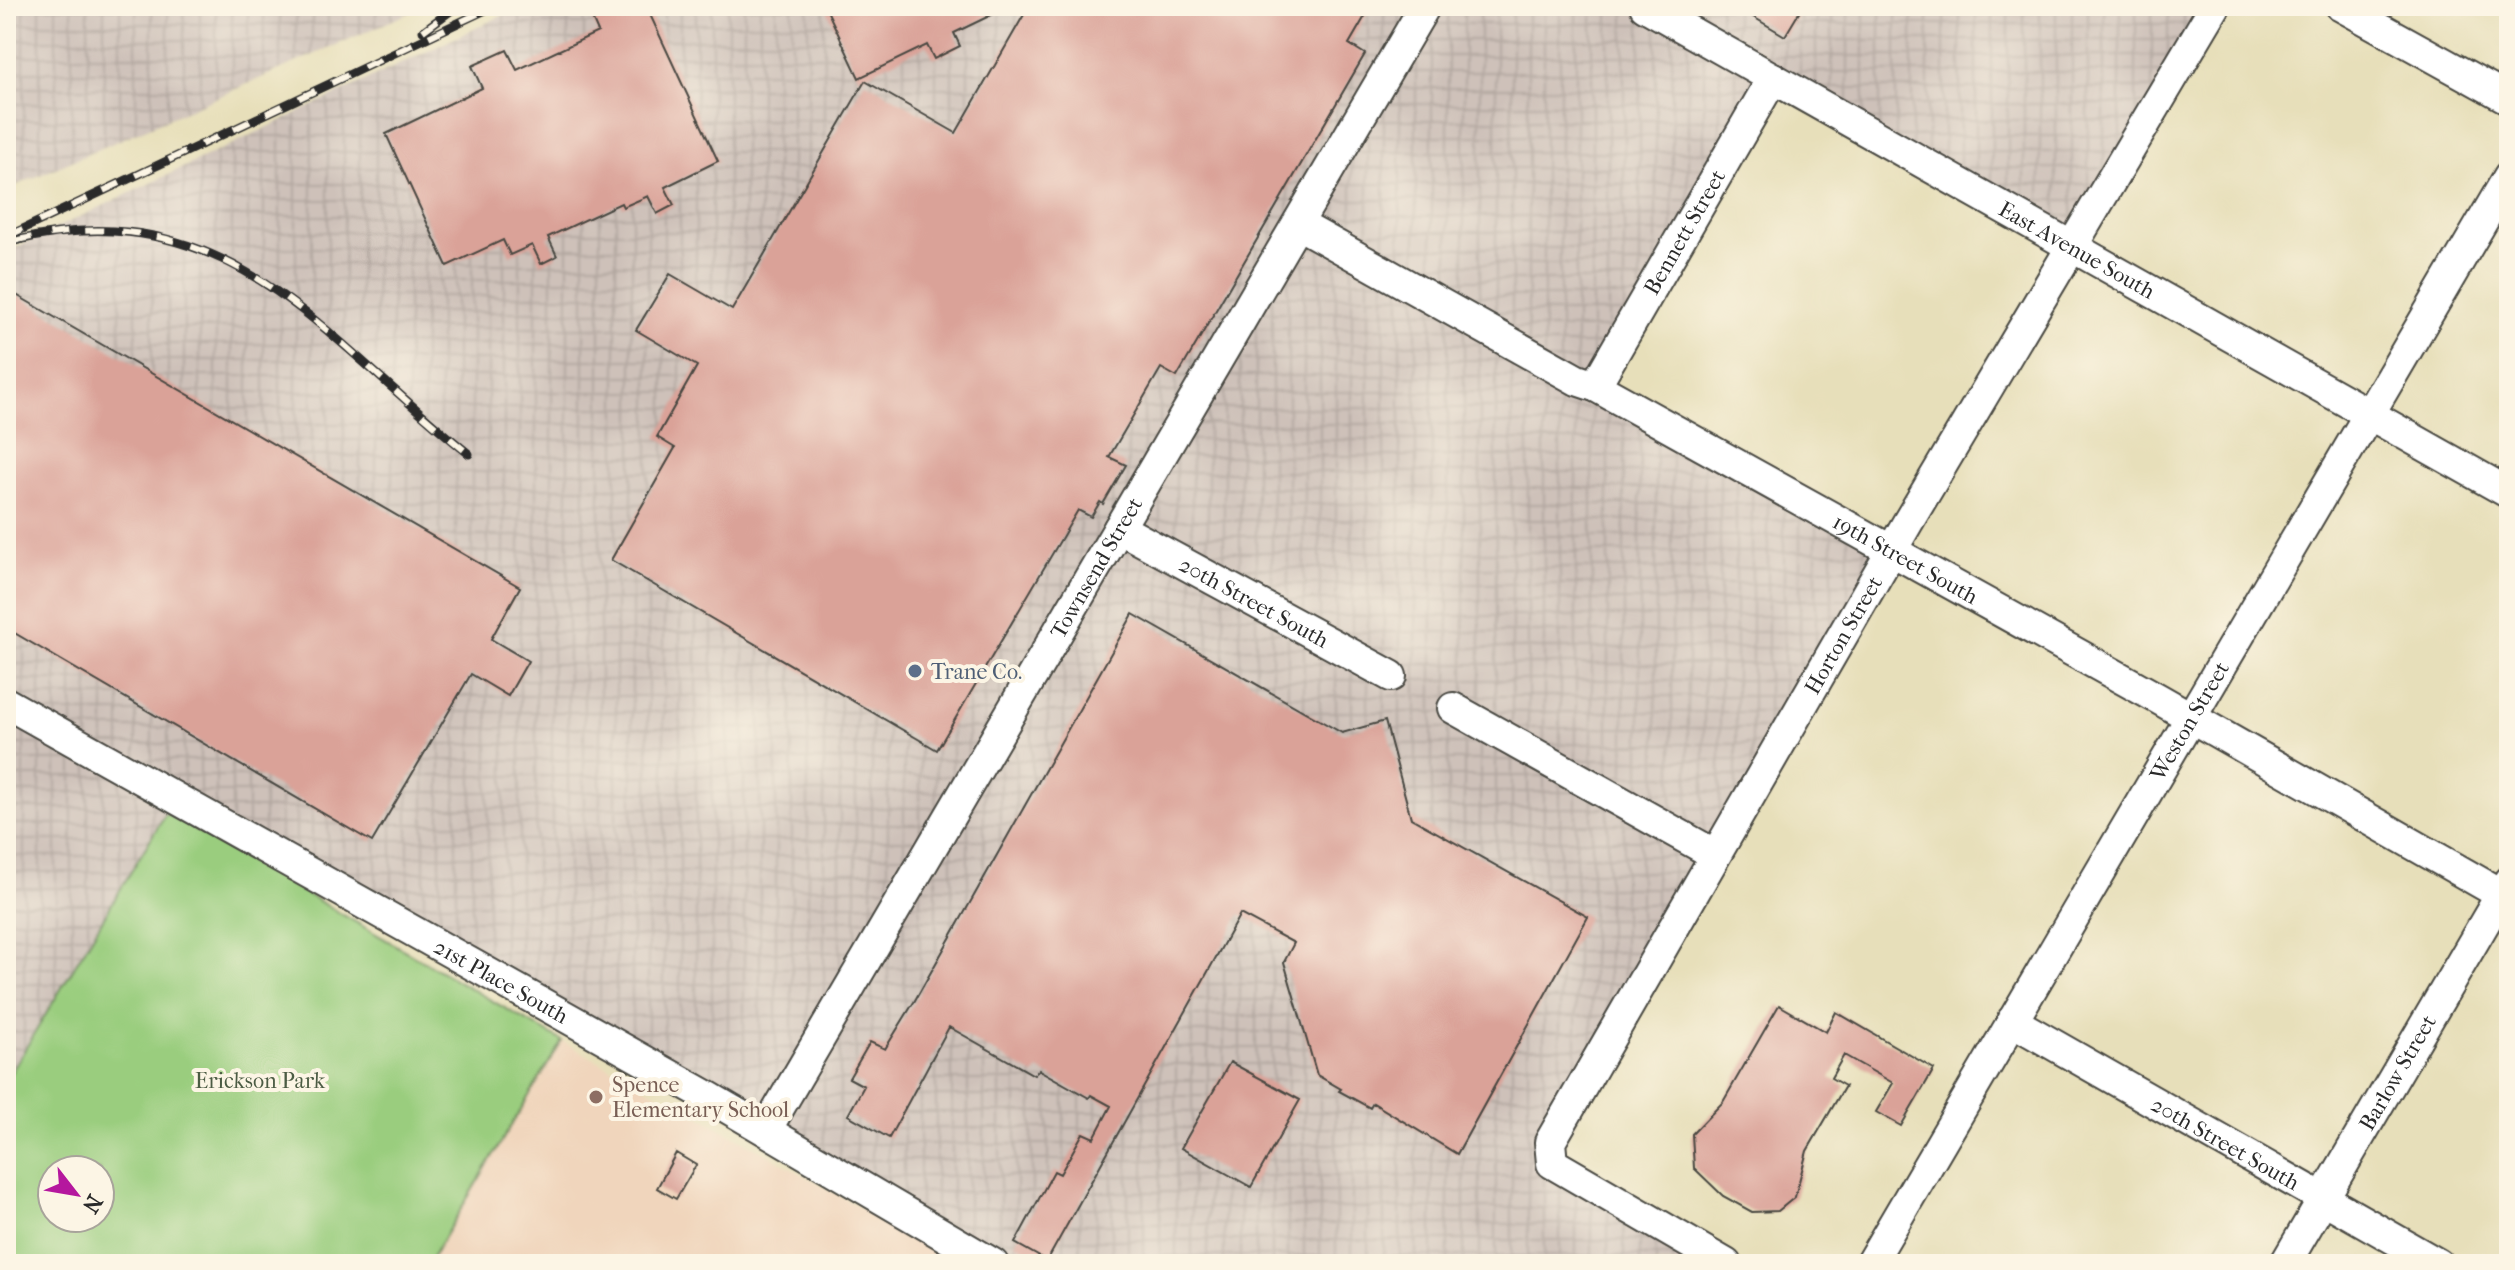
<svg xmlns="http://www.w3.org/2000/svg" width="2515" height="1270" font-family="'IM FELL French Canon',serif">
	<style>
		.built { fill: #f0d5bc }
		.industrial { fill: url(#industrial-grid) }
		.green { fill: #9acd7e; stroke: #627c54; stroke-width: 2; fill-rule: evenodd }
		.building { fill: #daa298 }
		.lines { fill: none; stroke-linecap: round; stroke-linejoin: round }
		.minor-casing { stroke: #474640; stroke-width: 34 }
		.minor { stroke: #fff; stroke-width: 30 }
		.rail-casing { stroke: #2b2b2b; stroke-width: 9 }
		.rail { stroke: #fcf5e5; stroke-width: 6; stroke-dasharray: 18; stroke-linecap: butt }
		.service-dot { fill: #5c6f8a; stroke: #fcf5e5; stroke-width: 3 }
		.education-dot { fill: #8d6e63; stroke: #fcf5e5; stroke-width: 3 }
		.labels { text-anchor: middle; stroke-width: 8; stroke-linejoin: round; paint-order: stroke }
		.street-label { font-size: 22px; fill: #2b2b2b; stroke: #fcf5e5 }
		.service-label { font-size: 22px; fill: #4e5e75; stroke: #fcf5e5; text-anchor: start }
		.park-label { font-size: 22px; fill: #4c5c44; stroke: #fcf5e5 }
		.education-label { font-size: 22px; fill: #785e54; stroke: #fcf5e5; text-anchor: start }
	</style>
	<defs>
		<pattern id="industrial-grid" width="8" height="8" patternUnits="userSpaceOnUse" patternTransform="scale(2)"><rect width="8" height="8" fill="#cec1b9"/><path d="M0 4h8M4 0v8" fill="none" stroke="#b1a69f"/></pattern>
	</defs>
	<rect width="100%" height="100%" fill="#fcf5e5"/>
	<filter id="ink" filterUnits="userSpaceOnUse"><feTurbulence type="fractalNoise" baseFrequency=".0125" numOctaves="2"/><feDisplacementMap in="SourceGraphic" scale="16" xChannelSelector="R" yChannelSelector="G"/><feConvolveMatrix kernelMatrix="1 2 1 2 8 2 1 2 1" color-interpolation-filters="sRGB"/></filter>
	<filter id="wash" filterUnits="userSpaceOnUse"><feTurbulence type="fractalNoise" baseFrequency=".006" numOctaves="4" result="noise"/><feDisplacementMap in="SourceGraphic" scale="32" xChannelSelector="R" yChannelSelector="G"/><feGaussianBlur stdDeviation="1.8" result="paint"/><feColorMatrix in="noise" values="0 0 0 0 0 0 0 0 0 0 0 0 0 0 0 0 0 1.4 0 .05"/><feComposite in="paint" operator="in"/></filter>
	<g filter="url(#wash)">
		<rect width="100%" height="100%" fill="#e7dfba"/>
		<path class="built" d="M562,1041L765,1153L958,1264H428Z"/>
		<path class="industrial" d="M6,6H425L6,190Z
			M522,6H2215L2071,246L1773,78L1595,385L1892,550L1553,1163L1726,1264H993L179,792L6,1081V252Z"/>
		<path class="green" d="M166,813L562,1041L428,1264H6V1081ZM52,1170H100V1218H52Z"/>
		<g id="blocks">
			<path class="building" d="M612,6H626L631,16L647,8L718,161L665,187L674,205L657,214L648,196L623,207L621,203L548,237L557,256L541,264L532,245L510,255L503,240L447,266L386,134L482,88L472,66L507,50L517,70L598,32L591,16Z
				M825,6H1010L954,33L960,46L934,59L927,45L859,78Z
				M1029,6H1371L1349,44L1365,54L1177,377L1161,368L1109,457L1126,465L1103,504L1100,502L1091,517L1078,510L937,750L611,560L675,448L657,437L697,366L636,330L670,274L732,310L865,81L956,133Z
				M1735,6H1803L1785,36Z
				M6,289L520,587L491,639L528,661L508,696L471,674L372,842L6,628Z
				M1133,614L1342,733L1385,721L1411,818L1588,917L1457,1154L1373,1103L1370,1108L1339,1091L1341,1089L1317,1075L1284,962L1294,943L1240,914L1047,1261L1015,1243L1054,1171L1060,1174L1083,1133L1094,1138L1111,1106L1091,1095L1089,1098L1039,1070L1034,1075L949,1027L889,1138L848,1115L864,1086L849,1078L870,1042L885,1049L914,1002Z
				M1779,1005L1826,1032L1836,1012L1934,1069L1901,1126L1876,1112L1893,1083L1844,1055L1831,1078L1845,1086L1807,1151L1795,1197L1778,1211L1752,1212L1723,1196L1694,1168L1692,1134L1723,1102Z
				M1230,1062L1300,1100L1251,1187L1181,1148Z
				M676,1153L696,1165L676,1199L657,1188Z"/>
		</g>
	</g>
	<g filter="url(#ink)">
		<use href="#blocks" fill-opacity="0" stroke="#474640" stroke-width="2"/>
		<g class="lines">
			<g class="minor-casing">
				<g id="minor">
					<path id="s1" d="M1645,6L2509,493"/>
					<path d="M2341,6L2509,99"/>
					<path id="s2" d="M1298,224L1577,380L1595,386L2157,698L2509,899"/>
					<path id="s3" d="M1595,386L1773,78"/>
					<path id="s4" d="M1119,528L1391,676"/>
					<path id="s5" d="M6,703L709,1097L993,1264"/>
					<path d="M1453,708L1714,854"/>
					<path id="s6" d="M2012,1021L2438,1264"/>
					<path id="s7" d="M766,1130L1425,6"/>
					<path id="s8" d="M1726,1264L1552,1163L1550,1142L1908,522L2215,6"/>
					<path id="s9" d="M1870,1264L2509,176"/>
					<path id="s10" d="M2285,1264L2509,881"/>
				</g>
			</g>
			<use href="#minor" class="minor"/>
			<g class="rail-casing">
				<path id="rail" d="M423,31L457,6
					M6,237L494,6
					M14,241C227,190 321,336 469,454"/>
			</g>
			<use href="#rail" class="rail"/>
		</g>
	</g>
	<circle class="service-dot" cx="915" cy="671" r="8"/>
	<circle class="education-dot" cx="596" cy="1097" r="8"/>
	<g class="labels">
		<g class="street-label">
			<text dy="8" stroke="none"><textPath href="#s3" startOffset="178">Bennett Street</textPath></text>
			<text dy="8" stroke="none"><textPath href="#s1" startOffset="496">East Avenue South</textPath></text>
			<text dy="8" stroke="none"><textPath href="#s2" startOffset="694">19th Street South</textPath></text>
			<text dy="8" stroke="none"><textPath href="#s7" startOffset="652">Townsend Street</textPath></text>
			<text dy="8" stroke="none"><textPath href="#s4" startOffset="154">20th Street South</textPath></text>
			<text dy="8" stroke="none"><textPath href="#s8" startOffset="808">Horton Street</textPath></text>
			<text dy="8" stroke="none"><textPath href="#s9" startOffset="630">Weston Street</textPath></text>
			<text dy="8" stroke="none"><textPath href="#s5" startOffset="568">21st Place South</textPath></text>
			<text dy="8" stroke="none"><textPath href="#s10" startOffset="222">Barlow Street</textPath></text>
			<text dy="8" stroke="none"><textPath href="#s6" startOffset="246">20th Street South</textPath></text>
		</g>
		<g class="service-label">
			<text x="931" y="679">Trane Co.</text>
		</g>
		<g class="park-label">
			<text x="260" y="1088">Erickson Park</text>
		</g>
		<g class="education-label">
			<text x="612" y="1092">Spence<tspan x="612" dy="25">Elementary School</tspan></text>
		</g>
	</g>
	<rect width="2515" height="1270" fill="none" stroke="#fcf5e5" stroke-width="32"/>
	<g transform="translate(76 1194) rotate(121)"><circle r="38" fill="#fcf5e5" stroke="#a8a49b" stroke-width="2"/>
	<path d="M0-6L14 30L0 20L-14 30Z" fill="#b5179e"/>
	<text y="-12" font-size="22" font-weight="bold" text-anchor="middle" fill="#2b2b2b">N</text>
	</g>
</svg>
